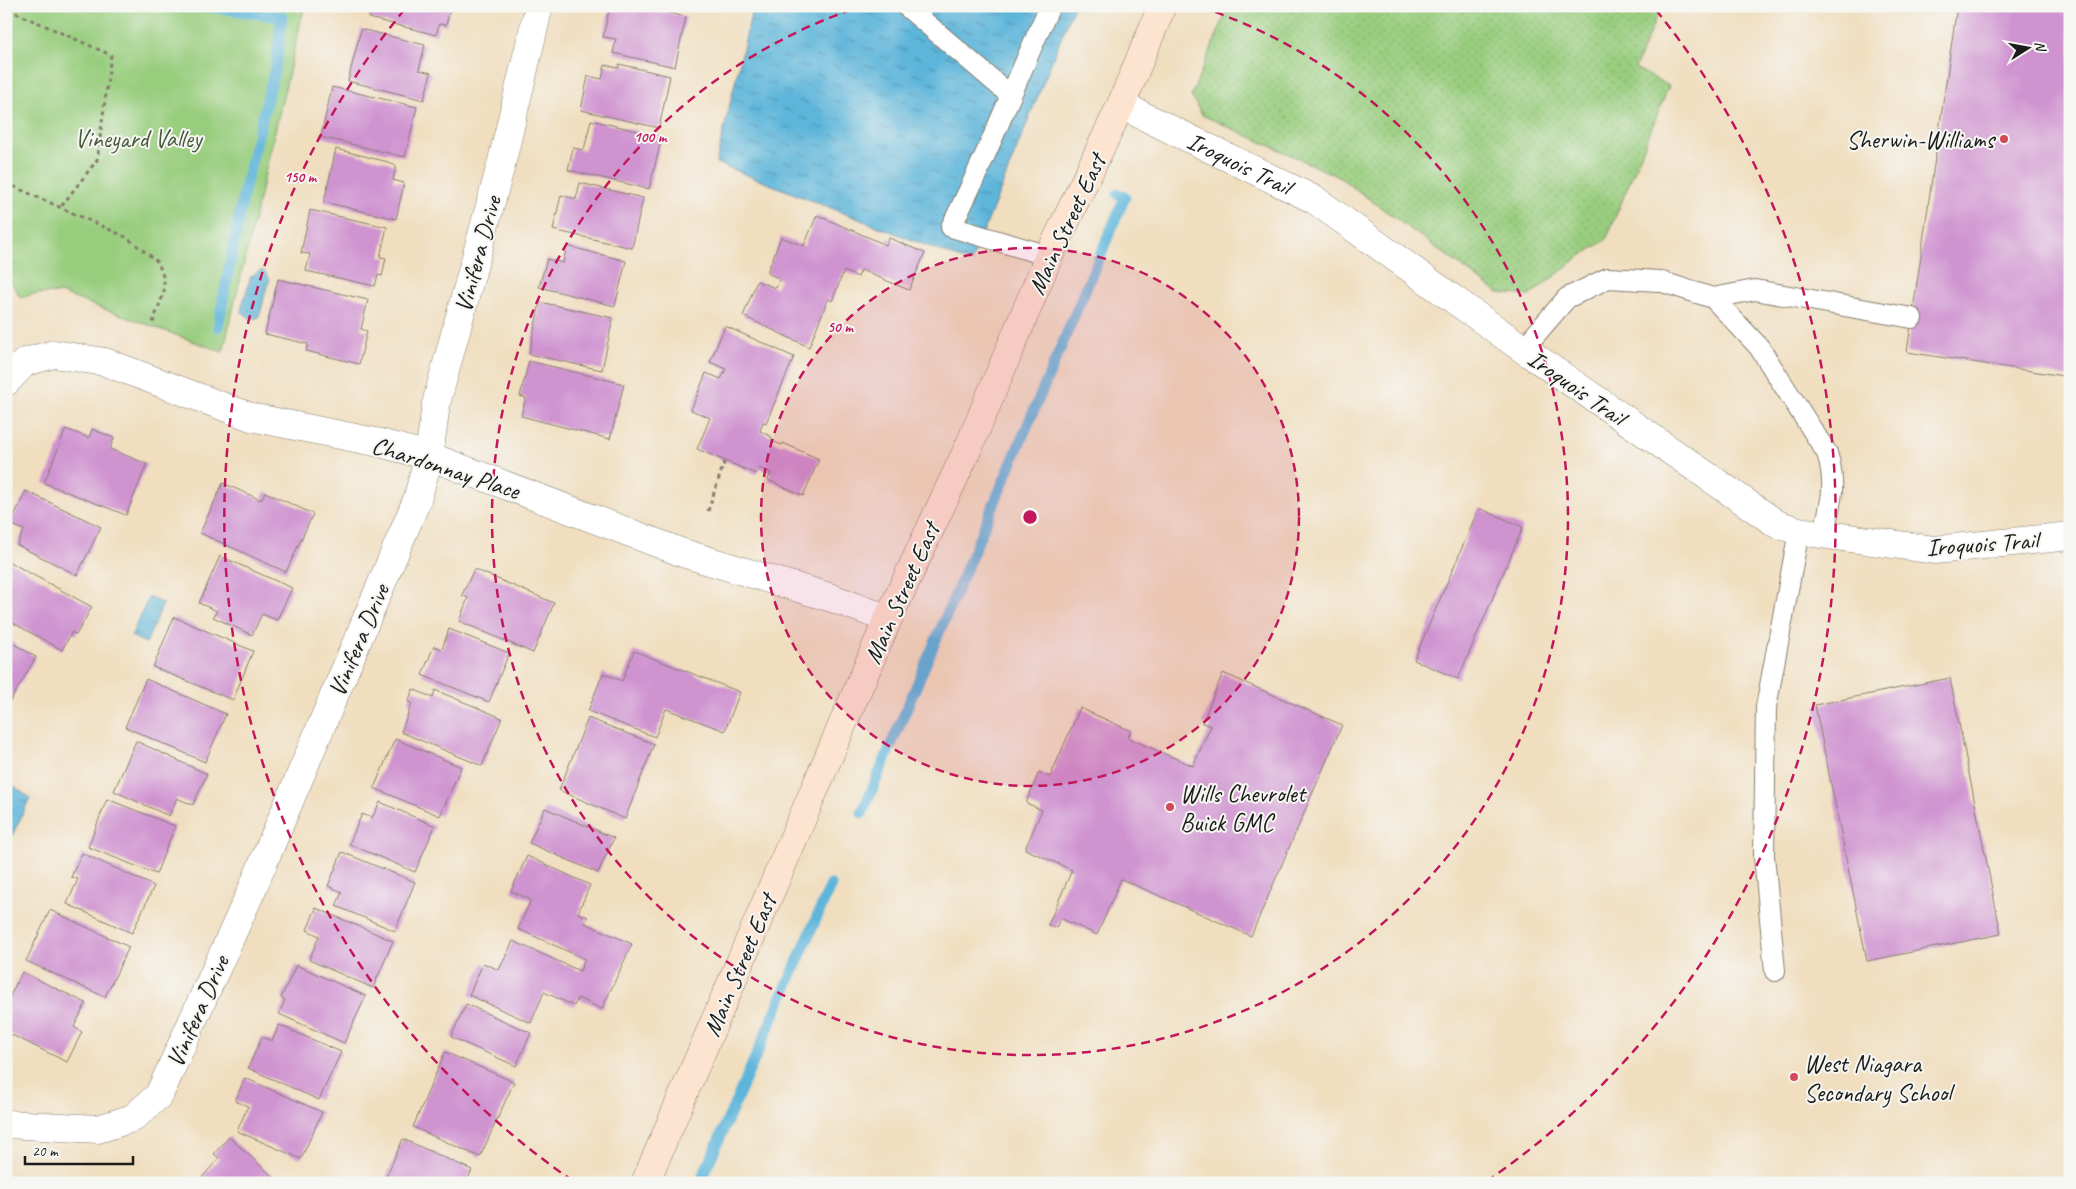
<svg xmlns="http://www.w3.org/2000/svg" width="2076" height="1189" font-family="Caveat,sans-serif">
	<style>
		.grass { fill: url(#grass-dots); stroke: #5a744d }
		.park { fill: #99cd7e; stroke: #5a744d }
		.water { fill: url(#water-ripples); stroke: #3c687b }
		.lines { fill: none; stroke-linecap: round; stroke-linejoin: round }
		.stream { stroke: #5db5da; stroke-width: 11 }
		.building { fill: #cf93d0 }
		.service-casing { stroke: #867d6e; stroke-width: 22 }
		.minor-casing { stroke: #867d6e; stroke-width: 29 }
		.secondary-casing { stroke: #867d6e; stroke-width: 29 }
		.path { stroke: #867d6e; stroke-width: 3; stroke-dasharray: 4 4; stroke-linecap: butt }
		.service { stroke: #fff; stroke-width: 20 }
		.minor { stroke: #fff; stroke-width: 28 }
		.secondary { stroke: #fde4d0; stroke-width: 28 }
		.ring { fill: none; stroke: #c2185b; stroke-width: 2.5; stroke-dasharray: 9 6 }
		.poi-dot { fill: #d1495b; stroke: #f6f6f2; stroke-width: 2 }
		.labels { text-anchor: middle; stroke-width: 4; stroke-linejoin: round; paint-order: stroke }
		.park-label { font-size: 25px; fill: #485a3e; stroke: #f6f6f2 }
		.poi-label { font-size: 25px; fill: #1c1c1c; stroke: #f6f6f2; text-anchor: start }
		.street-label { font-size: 25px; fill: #1c1c1c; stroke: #f6f6f2 }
		.centre { fill: #c2185b; stroke: #f6f6f2; stroke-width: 2.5 }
		.ring-label { font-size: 15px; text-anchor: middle; font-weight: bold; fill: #c2185b; stroke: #f6f6f2; stroke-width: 4; stroke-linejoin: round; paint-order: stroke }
	</style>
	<defs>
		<pattern id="grass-dots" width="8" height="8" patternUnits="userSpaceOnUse" patternTransform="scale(1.25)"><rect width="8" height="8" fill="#99cd7e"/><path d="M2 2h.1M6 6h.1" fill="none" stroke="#83af6c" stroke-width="1.8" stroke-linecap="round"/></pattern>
		<pattern id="water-ripples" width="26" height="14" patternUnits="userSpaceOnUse" patternTransform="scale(1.25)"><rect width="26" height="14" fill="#5db5da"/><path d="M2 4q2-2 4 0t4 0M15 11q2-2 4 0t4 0" fill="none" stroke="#4c92b0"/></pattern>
	</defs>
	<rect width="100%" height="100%" fill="#f6f6f2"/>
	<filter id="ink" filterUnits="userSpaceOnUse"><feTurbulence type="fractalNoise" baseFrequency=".02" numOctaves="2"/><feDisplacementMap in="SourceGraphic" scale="10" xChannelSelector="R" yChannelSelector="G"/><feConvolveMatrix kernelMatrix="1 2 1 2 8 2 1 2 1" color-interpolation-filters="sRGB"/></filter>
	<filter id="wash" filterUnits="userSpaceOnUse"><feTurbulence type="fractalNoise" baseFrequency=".0096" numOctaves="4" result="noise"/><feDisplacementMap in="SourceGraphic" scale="20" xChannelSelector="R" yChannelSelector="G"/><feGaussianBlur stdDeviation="1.12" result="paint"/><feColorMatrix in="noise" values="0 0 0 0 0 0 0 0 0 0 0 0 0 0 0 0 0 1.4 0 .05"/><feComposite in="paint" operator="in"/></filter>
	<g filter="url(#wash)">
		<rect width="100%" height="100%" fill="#f0debf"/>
		<path class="grass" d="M1229,6H1661L1635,68L1669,86L1606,240L1579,257L1529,296L1498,293L1339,177L1202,115L1191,96Z"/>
		<path class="park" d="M6,6H288L304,8L223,352L60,293L33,294L21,298L6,274Z"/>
		<path class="water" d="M753,6H1074L971,263L716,163Z
			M261,270L265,272L270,280C263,293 264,306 258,318H250L242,312V306L251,276Z
			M149,597L163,604L146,643L131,636Z
			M12,785L30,798L12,836L6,839V795Z"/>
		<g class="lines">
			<path class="stream" d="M204,6L282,17L276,64L244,191L218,327
				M862,813L1125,197L1118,194
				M700,1183L831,885"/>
		</g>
		<g id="blocks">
			<path class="building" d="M372,6H451L446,25L439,24L436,35L369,18Z
				M610,6H638L686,17L675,67L613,53L616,39L603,37Z
				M1957,6H2070V377L1907,352Z
				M361,29L425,45L419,70L431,73L424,100L348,81Z
				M619,64L670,76L659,128L581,110L588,76L602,79L605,65L619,68Z
				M332,87L417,107L405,157L321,137Z
				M591,120L662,137L649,189L568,170L573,148L584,150Z
				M336,149L388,162L396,166L393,180L404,183L396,219L324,202Z
				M580,183L643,198L632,248L553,230L561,195L576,199Z
				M310,210L387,227L380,257L386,258L382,276L378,275L375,286L306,271L310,254L301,253Z
				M817,215L886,245L889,238L925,253L909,290L861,270L858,277L844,271L832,301L828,299L809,347L743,316L757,281L776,288L780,279L767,273L781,237L804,246Z
				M567,246L626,261L615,306L539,287L547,259L563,263Z
				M278,279L368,300L361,329L367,331L359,364L306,351L308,344L265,334Z
				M540,302L613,318L602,370L529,354Z
				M725,326L794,357L766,423L763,422L760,431L772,437L771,441L782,445L783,443L819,459L803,496L768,480L771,473L759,468L756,474L697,449L710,418L691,410L706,373L721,379L726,369L710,362Z
				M529,361L624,384L610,439L521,416L526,398L520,396Z
				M66,429L89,438L92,429L114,438L110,449L147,464L126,515L44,483Z
				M223,483L261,500L265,492L313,514L286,572L200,533Z
				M26,491L101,527L77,575L17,545L24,530L10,524Z
				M1479,508L1523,527L1458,679L1414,660Z
				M220,556L292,588L277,620L262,614L252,635L213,617L217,611L199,603Z
				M6,560L92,607L76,635L72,632L62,650L6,619Z
				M474,569L554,603L533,653L459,621L468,598L462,595Z
				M174,617L253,651L233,700L153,667Z
				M449,629L509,653L489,702L422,675L434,646L442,649Z
				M6,639L36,657L9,703L6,701Z
				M634,651L740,692L725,731L666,709L655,737L588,711L603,673L622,681Z
				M1223,673L1342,725L1251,936L1121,879L1097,935L1060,918L1056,928L1048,925L1072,870L1025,849L1042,810L1026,803L1039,772L1050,777L1080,708L1131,731L1128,738L1193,766L1211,726L1202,723Z
				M1950,678L2001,934L1867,961L1815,705Z
				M146,679L226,714L205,762L125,727Z
				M413,689L433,698L435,690L502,718L482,766L401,732L412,703L408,702Z
				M588,718L654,744L625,819L559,790Z
				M395,739L461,767L440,816L374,788Z
				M136,741L207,774L193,805L177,798L169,816L114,791Z
				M107,799L175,826L156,874L88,847Z
				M380,802L435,826L415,872L349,844L362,814L372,818Z
				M545,808L614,838L598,873L529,843Z
				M342,852L415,882L395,931L336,906L342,892L328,886Z
				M82,853L154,886L132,933L67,904L78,879L71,877Z
				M527,856L590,885L578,913L588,917L585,923L632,944L602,1009L578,998L574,1006L544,992L531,1023L469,995L483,963L499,970L513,941L580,971L585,959L518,929L531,900L511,891Z
				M316,908L393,941L373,988L309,960L319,936L307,930Z
				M50,910L129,947L105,997L26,961Z
				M296,965L366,996L344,1043L279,1014L285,1000L281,998Z
				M22,972L86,1003L74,1027L82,1032L67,1062L6,1032V1004Z
				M466,1004L531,1033L516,1066L451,1037Z
				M279,1025L341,1052L319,1100L248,1068L262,1037L272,1041Z
				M445,1052L514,1082L480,1157L413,1127Z
				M245,1078L322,1112L301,1159L237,1131L248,1106L235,1101Z
				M229,1137L280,1183H202L199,1181L219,1158L214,1154Z
				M403,1139L472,1170L466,1183H399L386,1177Z"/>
		</g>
	</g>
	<g filter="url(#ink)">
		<use href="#blocks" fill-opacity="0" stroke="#867d6e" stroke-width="1"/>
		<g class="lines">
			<g class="service-casing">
				<path id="service" d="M906,6L1010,95
					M1049,256L951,227C988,155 1016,80 1050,6
					M1713,298L1755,290L1912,318
					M1523,349L1567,298L1608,278L1659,281L1713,298L1759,347L1827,453C1837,485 1831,503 1823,535
					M1775,971L1764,856L1766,707L1799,531"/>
			</g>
			<g class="minor-casing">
				<g id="minor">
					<path id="s1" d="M1121,105L1315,200L1523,349L1777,524L1799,531L1935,550L2070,536"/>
					<path d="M6,382L25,362L54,354L105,362L251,417L380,443L429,456L683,553L832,598L888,619"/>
					<path d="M6,1124L98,1129L133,1118L159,1095L250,894L417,500L429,456L436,404L501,165L539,6"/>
				</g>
			</g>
			<g class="secondary-casing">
				<path id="secondary" d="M645,1183L888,619L970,444L1049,256L1121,105L1162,6"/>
			</g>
			<path class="path" d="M13,6L14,12L111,55L97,160L60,208
				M6,183L126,237L158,262L164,279V292L152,325
				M708,511L725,460"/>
			<use href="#service" class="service"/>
			<use href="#minor" class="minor"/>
			<use href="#secondary" class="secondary"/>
		</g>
	</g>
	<circle cx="1030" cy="517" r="269" fill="#c2185b" fill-opacity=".12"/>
	<g class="ring">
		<circle cx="1030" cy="517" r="269"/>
		<path d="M1201 7A538 538 0 1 1 859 7"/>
		<path d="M573 1181A806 806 0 0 1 404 10M1656 10A806 806 0 0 1 1487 1181"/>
	</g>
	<g class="poi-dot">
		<circle cx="2004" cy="139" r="5"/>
		<circle cx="1170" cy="807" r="5"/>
		<circle cx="1794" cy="1077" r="5"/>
	</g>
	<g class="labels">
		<g class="park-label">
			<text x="138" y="147">Vineyard Valley</text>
		</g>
		<g class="poi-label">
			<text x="1994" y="148" text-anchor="end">Sherwin-Williams</text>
			<text x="1180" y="802">Wills Chevrolet<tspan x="1180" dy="29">Buick GMC</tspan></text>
			<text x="1804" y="1072">West Niagara<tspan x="1804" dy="29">Secondary School</tspan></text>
		</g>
		<g class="street-label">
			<text dy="9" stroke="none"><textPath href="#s1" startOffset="132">Iroquois Trail</textPath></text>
			<text transform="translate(1066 224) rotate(-65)" y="9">Main Street East</text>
			<text transform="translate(477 254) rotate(-75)" y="9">Vinifera Drive</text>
			<text transform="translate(1577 387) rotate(35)" y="9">Iroquois Trail</text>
			<text transform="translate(446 467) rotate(18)" y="9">Chardonnay Place</text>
			<text transform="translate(1982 543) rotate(-4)" y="9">Iroquois Trail</text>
			<text transform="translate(901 593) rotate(-66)" y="9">Main Street East</text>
			<text transform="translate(358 640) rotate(-67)" y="9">Vinifera Drive</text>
			<text transform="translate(739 965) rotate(-67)" y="9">Main Street East</text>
			<text transform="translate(197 1011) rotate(-66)" y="9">Vinifera Drive</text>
		</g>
	</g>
	<circle cx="1030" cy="517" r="8" class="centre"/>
	<g class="ring-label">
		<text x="650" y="142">100 m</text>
		<text x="300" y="182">150 m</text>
		<text x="840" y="332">50 m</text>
	</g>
	<rect width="2076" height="1189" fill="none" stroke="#f6f6f2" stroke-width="25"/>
	<g transform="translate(2028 48) rotate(79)" stroke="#f6f6f2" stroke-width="4" paint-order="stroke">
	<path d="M0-4L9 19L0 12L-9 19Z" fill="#1c1c1c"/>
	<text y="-8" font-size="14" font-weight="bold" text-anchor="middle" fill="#1c1c1c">N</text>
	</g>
	<path d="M25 1156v8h108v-8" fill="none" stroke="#1c1c1c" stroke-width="2.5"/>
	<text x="32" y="1156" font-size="15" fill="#1c1c1c" stroke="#f6f6f2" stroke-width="4" paint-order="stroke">20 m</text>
</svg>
